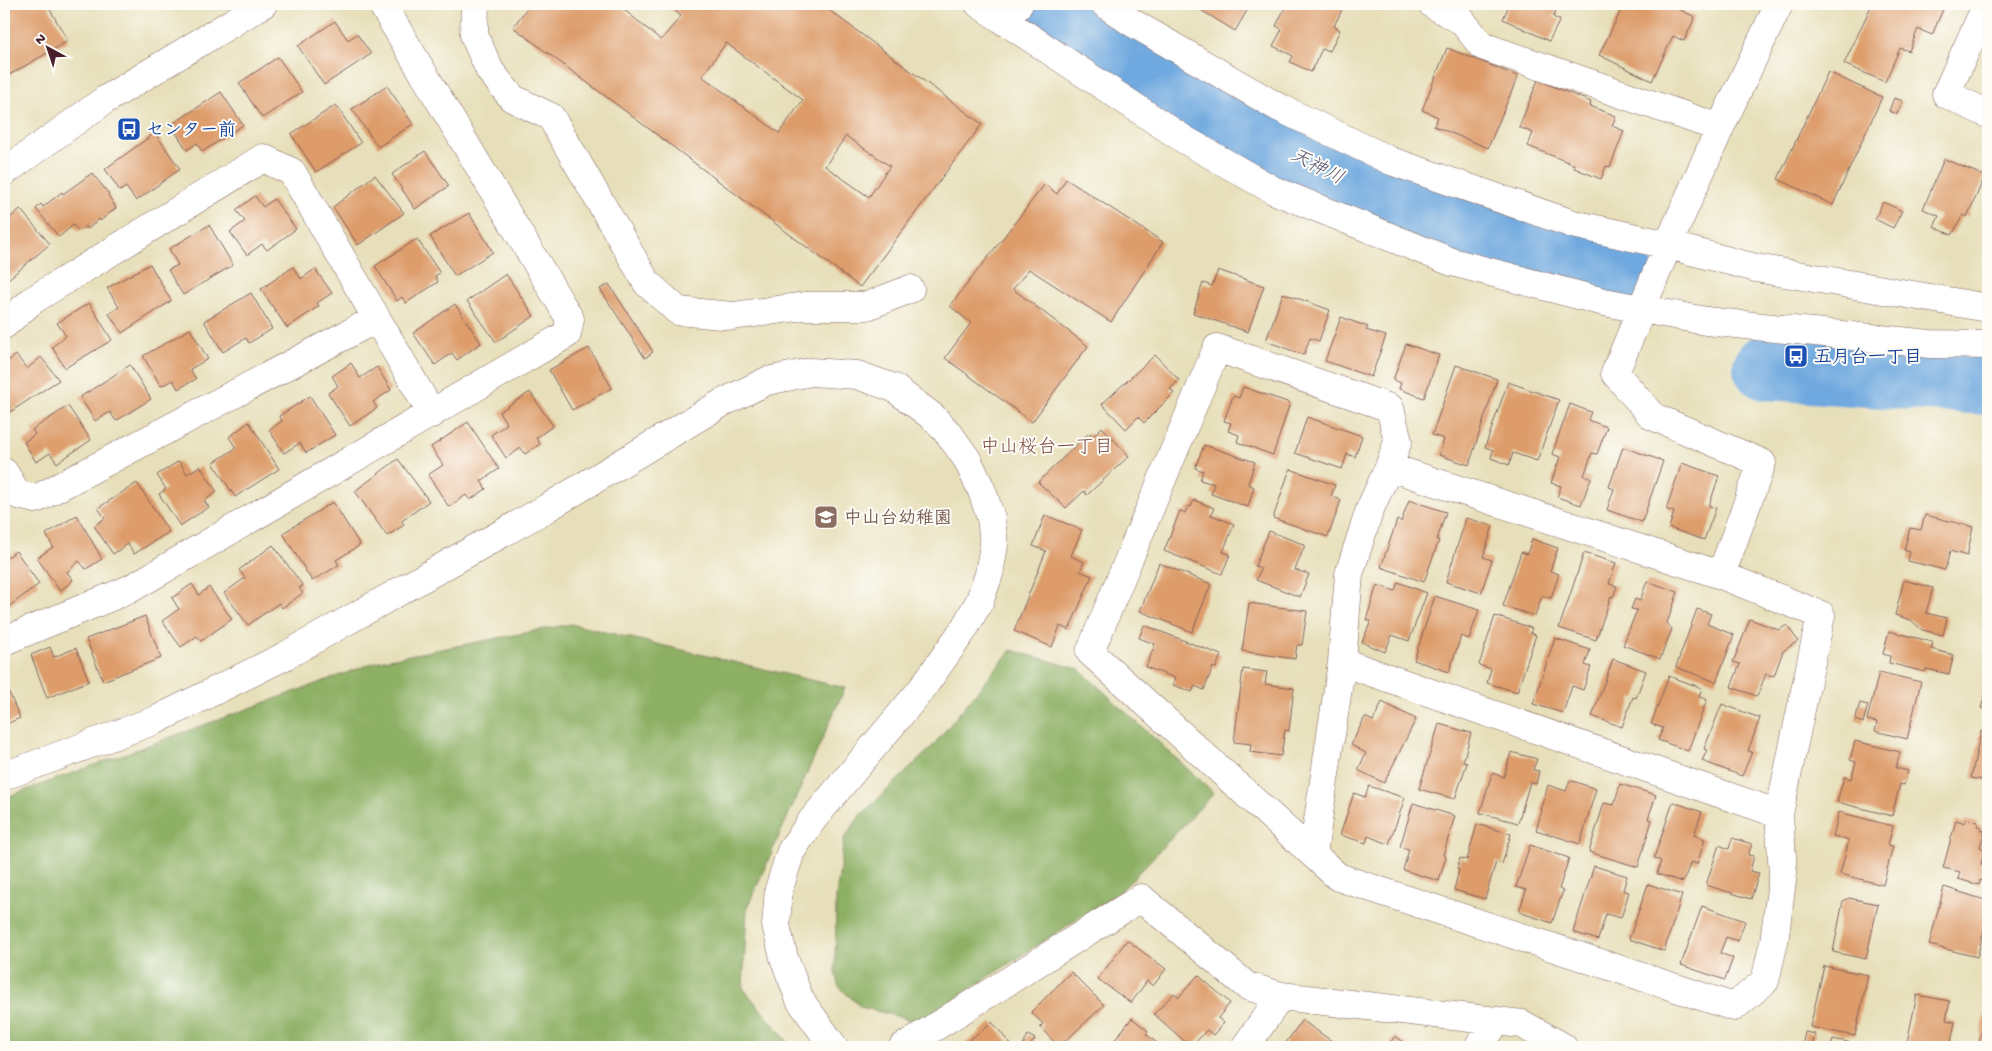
<svg xmlns="http://www.w3.org/2000/svg" width="1992" height="1051" font-family="'Gochi Hand','Klee One',sans-serif">
	<style>
		.forest { fill: #8eb065; stroke: #6c6848 }
		.lines { fill: none; stroke-linecap: round; stroke-linejoin: round }
		.river { stroke: #70a9df; stroke-width: 66 }
		.building { fill: #dd9c6b; fill-rule: evenodd }
		.minor-casing { stroke: #81625d; stroke-width: 29 }
		.minor { stroke: #fff; stroke-width: 28 }
		.labels { text-anchor: middle; stroke-width: 4; stroke-linejoin: round; paint-order: stroke }
		.transit-label { font-size: 18px; font-weight: bold; fill: #164399; stroke: #fdfcf7; text-anchor: start }
		.education-label { font-size: 18px; font-weight: bold; fill: #785e54; stroke: #fdfcf7; text-anchor: start }
		.water-label { font-size: 19px; font-style: italic; fill: #595673; stroke: #fdfcf7 }
		.neighbourhood-label { font-size: 19px; fill: #7d4b41; stroke: #fdfcf7 }
	</style>
	<rect width="100%" height="100%" fill="#fdfcf7"/>
	<filter id="ink" filterUnits="userSpaceOnUse"><feTurbulence type="fractalNoise" baseFrequency=".02" numOctaves="2"/><feDisplacementMap in="SourceGraphic" scale="10" xChannelSelector="R" yChannelSelector="G"/><feConvolveMatrix kernelMatrix="1 2 1 2 8 2 1 2 1" color-interpolation-filters="sRGB"/></filter>
	<filter id="wash" filterUnits="userSpaceOnUse"><feTurbulence type="fractalNoise" baseFrequency=".0096" numOctaves="4" result="noise"/><feDisplacementMap in="SourceGraphic" scale="20" xChannelSelector="R" yChannelSelector="G"/><feGaussianBlur stdDeviation="1.12" result="paint"/><feColorMatrix in="noise" values="0 0 0 0 0 0 0 0 0 0 0 0 0 0 0 0 0 1.4 0 .05"/><feComposite in="paint" operator="in"/></filter>
	<g filter="url(#wash)">
		<rect width="100%" height="100%" fill="#e7dfb9"/>
		<path class="forest" d="M571,624L845,688L747,908L743,988L792,1047H4V798L379,661Z
			M1011,650L1079,669L1214,793L1122,890L919,1022L861,1007L839,987L835,973L836,897L844,839L859,817L931,748Z"/>
		<g class="lines">
			<path class="river" d="M1040,4L1088,37L1189,99L1387,199L1621,273
				M1766,367L1988,382"/>
		</g>
		<g id="blocks">
			<path class="building" d="M4,4H52L48,6L68,41L4,78Z
				M530,4H617L661,40L681,16L666,4H821L982,124L860,287L513,27ZM726,43L803,100L779,133L702,76ZM846,136L890,166L869,197L825,166Z
				M1191,4H1251L1235,31Z
				M1287,4L1293,6L1294,4H1334L1343,8L1334,26L1340,30L1330,51L1322,49L1311,72L1290,62L1293,56L1273,46L1282,29L1276,26Z
				M1506,4H1559L1553,17L1560,20L1549,41L1503,19L1509,5Z
				M1624,4H1668L1695,17L1684,41L1673,36L1652,81L1599,55Z
				M1872,4H1938L1944,7L1932,35L1918,29L1909,51L1900,48L1885,82L1844,64Z
				M335,21L348,40L357,34L371,54L324,85L298,46Z
				M1447,48L1518,76L1488,148L1434,126L1438,117L1422,110Z
				M278,57L302,92L262,118L239,83Z
				M1828,72L1882,97L1833,205L1778,179Z
				M1538,80L1591,102L1590,106L1616,116L1612,126L1624,131L1610,167L1606,166L1601,179L1574,168L1575,165L1528,146L1533,133L1519,127Z
				M387,86L413,124L378,147L352,109Z
				M221,92L243,125L202,152L197,143L187,150L171,125Z
				M1894,98L1903,101L1897,114L1889,111Z
				M336,105L361,143L316,172L291,134Z
				M155,133L180,169L136,201L126,187L120,191L105,169Z
				M425,151L449,186L415,209L392,174Z
				M1944,159L1985,176L1967,217L1963,215L1952,235L1934,227L1939,216L1923,209Z
				M92,173L109,194L108,195L116,208L100,221L99,219L88,229L86,226L79,231L73,225L59,237L36,209L41,204L43,207L62,192L63,194Z
				M375,175L404,213L358,245L333,207Z
				M1066,179L1163,242L1111,322L1029,269L1013,289L1088,346L1032,422L945,358L971,323L950,306L1045,184L1057,194Z
				M255,196L263,207L274,199L296,229L267,250L262,244L247,255L230,232L245,221L236,210Z
				M1883,202L1902,211L1893,228L1875,219Z
				M20,209L50,244L6,281L4,278V223Z
				M469,213L493,252L455,276L430,236Z
				M209,225L233,265L183,295L168,270L178,265L169,249Z
				M417,239L440,273L435,276L438,282L406,303L402,297L397,301L375,266Z
				M150,264L171,301L122,333L109,314L119,307L107,288Z
				M293,267L301,279L315,269L332,293L317,303L319,306L287,328L261,289Z
				M1218,270L1264,286L1248,332L1193,313L1203,283L1212,286Z
				M506,274L534,316L496,342L467,301Z
				M609,284L653,352L645,358L600,289Z
				M251,293L272,329L249,343L246,338L223,352L204,321Z
				M1283,293L1330,310L1319,341L1310,338L1304,355L1266,341Z
				M89,303L112,340L65,368L52,347L66,336L57,323Z
				M455,304L481,343L457,360L452,353L435,365L413,333Z
				M1341,317L1368,327L1366,330L1386,336L1371,377L1325,361Z
				M190,329L208,359L190,369L196,379L178,389L173,380L161,386L143,356Z
				M1406,344L1439,355L1424,398L1399,389L1401,383L1393,380Z
				M589,348L612,388L572,410L549,370Z
				M16,355L27,369L41,357L59,380L4,416V384L6,382L4,379V364Z
				M1155,355L1179,380L1170,389L1174,393L1144,423L1138,417L1126,429L1102,404Z
				M351,363L360,378L377,367L391,390L373,402L377,408L350,426L328,393L338,386L332,376Z
				M130,365L151,399L116,421L110,412L95,421L80,397Z
				M1456,365L1497,379L1469,465L1439,455L1444,439L1432,435Z
				M1508,382L1559,400L1537,461L1513,453L1509,465L1491,458L1493,450L1485,447Z
				M1243,387L1290,403L1273,455L1237,442L1239,435L1228,431L1231,423L1224,421L1233,396L1239,398Z
				M530,392L553,426L536,438L540,444L525,454L521,448L506,458L491,435L507,424L499,412Z
				M310,396L335,435L306,453L300,443L284,453L269,430L282,421L279,416Z
				M1570,404L1591,412L1588,420L1607,427L1597,454L1592,453L1584,476L1591,478L1581,505L1557,497L1561,486L1551,483L1560,457L1552,454Z
				M68,406L91,440L57,463L50,453L36,462L24,442L35,434L32,430Z
				M1307,417L1362,436L1355,457L1347,454L1342,469L1295,453Z
				M249,422L279,469L235,497L213,463L236,448L229,437Z
				M468,422L499,469L481,481L486,489L470,500L466,495L449,507L428,475L443,465L431,447Z
				M1102,427L1129,456L1087,495L1084,491L1066,508L1038,482L1089,433L1093,436Z
				M1204,445L1255,462L1248,484L1254,487L1248,507L1211,494L1214,484L1200,480L1203,471L1195,468Z
				M1623,447L1663,461L1642,522L1607,510L1614,489L1609,487Z
				M398,459L429,501L402,521L404,525L387,536L355,491Z
				M179,461L187,474L200,466L217,492L204,501L209,507L180,526L159,494L166,489L157,475Z
				M1682,463L1719,476L1709,506L1716,508L1704,540L1669,528L1674,512L1666,509Z
				M1290,469L1335,485L1331,496L1341,500L1328,537L1273,518Z
				M137,483L169,532L134,554L128,544L113,554L94,526L105,518L98,508Z
				M1194,500L1214,508L1211,515L1234,524L1223,552L1230,554L1222,574L1164,551L1180,511L1185,513L1188,506L1191,507Z
				M1409,500L1446,512L1437,540H1439L1424,582L1381,567L1397,520L1401,522Z
				M333,502L360,545L336,560L339,565L312,581L283,533Z
				M77,515L102,559L86,569L79,561L67,572L73,580L60,591L37,558L53,547L46,534Z
				M1045,515L1082,530L1071,556L1084,562L1080,571L1092,576L1069,630L1060,626L1052,647L1014,631L1046,551L1033,546Z
				M1925,515L1973,527L1967,556L1950,551L1945,570L1908,561L1910,552L1904,550L1910,528L1921,530Z
				M1466,518L1493,526L1483,557L1492,560L1481,593L1446,582Z
				M1269,531L1305,545L1295,570L1309,574L1300,597L1256,580L1261,568L1255,566Z
				M1532,539L1558,548L1550,571L1559,574L1551,598L1542,596L1535,616L1503,606L1521,552L1527,554Z
				M273,545L303,586L299,588L303,593L282,608L279,603L248,625L224,593L245,578L239,570Z
				M16,551L39,584L4,610V560Z
				M1584,553L1616,563L1609,584L1617,586L1613,597L1611,596L1596,640L1559,628Z
				M1159,563L1211,584L1192,632L1140,611Z
				M1904,580L1933,588L1926,613L1947,618L1943,635L1922,630L1911,620L1895,615Z
				M1647,581L1678,592L1667,623L1672,629L1660,659L1623,645L1637,610L1631,609L1635,599L1640,601Z
				M1398,582L1427,593L1409,641L1392,635L1385,652L1362,642L1371,621L1366,620L1377,585L1395,591Z
				M192,584L199,595L209,587L232,619L201,641L197,636L181,647L162,621L179,609L172,598Z
				M1435,596L1479,610L1469,639L1461,636L1449,672L1414,660Z
				M1249,603L1307,611L1302,645H1297L1295,659L1242,651Z
				M1697,609L1711,614L1707,624L1734,635L1716,682L1676,667Z
				M145,616L161,658L103,681L86,639Z
				M1495,616L1532,628L1530,633L1536,635L1517,692L1487,683L1491,669L1479,665Z
				M1750,619L1779,630L1787,625L1798,641L1783,651L1774,676L1766,674L1757,696L1731,687L1740,664L1733,662Z
				M1144,625L1221,655L1216,668L1213,667L1204,690L1195,686L1192,692L1173,685L1175,678L1146,667L1155,644L1139,638Z
				M1889,631L1933,642L1931,649L1954,655L1949,674L1926,669L1925,672L1889,663L1890,656L1883,654Z
				M1555,638L1590,650L1585,665L1591,667L1583,690L1572,686L1563,713L1533,704Z
				M50,647L54,657L76,648L89,681L47,698L31,655Z
				M1613,659L1646,671L1636,698L1633,697L1622,727L1592,716Z
				M1243,669L1267,672L1265,684L1294,688L1289,731L1285,730L1281,756L1250,752L1251,744L1234,742Z
				M1879,672L1921,682L1907,739L1875,731L1877,722L1867,720Z
				M1669,676L1702,688L1699,697L1707,699L1688,751L1658,740L1663,728L1651,724Z
				M4,681L20,718L4,725Z
				M1988,684V710L1981,708Z
				M1382,702L1416,719L1384,783L1358,770L1366,753L1351,745L1365,717L1373,721Z
				M1860,703L1868,705L1863,723L1855,720Z
				M1722,704L1760,718L1748,751L1752,752L1742,776L1702,761L1707,750L1704,749Z
				M1439,724L1471,733L1463,762L1467,763L1455,799L1419,789Z
				M1981,731L1988,733V781L1971,778Z
				M1855,741L1900,752L1896,768L1908,771L1904,785L1900,784L1892,816L1837,802L1844,777L1851,779L1856,762L1850,760Z
				M1511,752L1537,759L1533,770L1539,771L1536,784L1530,782L1518,823L1480,813L1492,773L1504,777Z
				M1570,780L1596,789L1580,844L1536,830L1542,810H1540L1548,785L1566,791Z
				M1620,784L1656,795L1648,819L1652,820L1638,867L1589,852L1604,803L1614,805Z
				M1369,786L1405,798L1389,844L1368,836L1366,843L1340,835L1354,793L1365,797Z
				M1673,802L1702,812L1694,835L1705,839L1697,864L1691,862L1683,882L1657,874L1661,861L1654,858Z
				M1413,803L1455,816L1443,855L1446,856L1439,881L1403,870L1409,849L1400,847Z
				M1839,812L1893,826L1888,845L1893,846L1883,885L1840,874L1849,840L1833,836Z
				M1966,819L1978,822L1977,826L1982,827L1980,830L1985,831L1980,847L1985,849L1981,864L1984,865L1983,869H1986L1983,881L1980,880L1979,885L1958,879L1960,872L1943,868L1956,820L1965,823Z
				M1477,824L1511,834L1502,864L1496,862L1485,899L1454,890L1459,870L1457,869L1460,858L1467,860Z
				M1732,838L1752,844L1748,855L1754,856L1750,871L1759,873L1751,899L1706,885L1719,845L1729,849Z
				M1530,845L1569,858L1559,889L1563,891L1552,923L1519,912L1526,890L1516,887Z
				M1594,866L1627,876L1623,890L1629,892L1621,918L1606,914L1598,940L1573,932Z
				M1648,884L1682,895L1664,951L1629,939Z
				M1944,887L1988,901V915L1977,957L1929,945Z
				M1849,898L1878,904L1866,959L1833,952L1843,901Z
				M1702,906L1745,921L1738,941L1726,937L1720,953L1733,958L1725,980L1681,965Z
				M1127,940L1166,969L1153,986L1147,981L1131,1003L1098,979Z
				M1824,966L1868,975L1855,1036L1810,1027Z
				M1071,972L1104,1005L1059,1047L1040,1027L1043,1024L1031,1012Z
				M1198,975L1230,1003L1218,1018L1224,1023L1213,1035L1207,1030L1191,1047L1154,1014L1174,993L1179,997Z
				M1917,995L1950,1001L1946,1020L1955,1022L1950,1047H1906Z
				M1986,1010H1988V1047H1978Z
				M1132,1018L1148,1031L1146,1034L1162,1047H1109Z
				M1302,1020L1340,1047H1283Z
				M992,1022L1013,1047H961Z
				M1805,1032L1815,1034L1812,1047H1802Z
				M1028,1035L1035,1039L1029,1047L1023,1045Z
				M1395,1036L1411,1047H1387Z
				M1833,1039L1862,1045L1861,1047H1831Z"/>
		</g>
	</g>
	<g filter="url(#ink)">
		<use href="#blocks" fill-opacity="0" stroke="#81625d" stroke-width="1"/>
		<g class="lines">
			<g class="minor-casing">
				<path id="minor" d="M475,4L474,35L490,71L512,98L551,117L647,283L678,311L733,316L805,306H867L910,289
					M979,4L1185,140L1273,190L1452,262L1604,302L1706,321L1930,344L1988,345
					M1105,4L1131,22L1276,106L1391,161L1573,224L1668,245L1756,268L1988,308
					M1432,4L1462,21L1482,46L1720,128
					M1987,4L1946,94L1988,114
					M1005,22L1019,4
					M4,172L105,100L263,4
					M4,325L33,300L263,158L292,172L432,414
					M1217,348L1390,408L1398,441L1389,467L1721,575L1821,615L1779,814L1783,873L1774,942L1765,981L1734,1007L1338,877L1090,652Z
					M1389,467L1370,509L1349,574L1342,662L1779,814
					M4,472L18,495L36,499L376,319
					M1721,575L1762,463L1652,416L1615,373L1668,245L1720,128L1779,4
					M4,641L130,589L567,334L570,319L382,4
					M4,776L156,720L285,656L547,508L722,403L767,381L811,372L857,375L894,388L933,417L949,434L967,459L982,491L991,518L994,545L989,574L980,600L964,629L921,690L813,819L791,851L779,889L776,925L784,958L800,1000L834,1047
					M1313,853L1342,662
					M903,1047L1141,898L1247,986L1281,996
					M1245,1047L1281,996L1522,1024L1563,1047
					M1478,1047L1497,1021"/>
			</g>
			<use href="#minor" class="minor"/>
		</g>
	</g>
	<defs>
		<g id="bus-square" transform="scale(1.25)"><rect x="-9" y="-9" width="18" height="18" rx="4" fill="#1a4fb4" stroke="#fdfcf7"/><path d="M-5-6H5V4H4V6H2V4H-2V6H-4V4H-5ZM-3.5-4V0h7V-4ZM-3.5 1.2v1.5H-2V1.2ZM2 1.2v1.5H3.5V1.2Z" fill="#fff"/></g>
		<g id="school-square" transform="scale(1.25)"><rect x="-9" y="-9" width="18" height="18" rx="4" fill="#8d6e63" stroke="#fdfcf7"/><path d="M0-5L7-2L0 1L-7-2ZM-4 1L0 2.5L4 1V4Q0 6-4 4Z" fill="#fff"/></g>
	</defs>
	<g fill-rule="evenodd">
		<use href="#bus-square" x="129" y="129"/>
		<use href="#bus-square" x="1796" y="356"/>
		<use href="#school-square" x="826" y="517"/>
	</g>
	<g class="labels">
		<g class="transit-label">
			<text x="146" y="135">センター前</text>
			<text x="1814" y="362">五月台一丁目</text>
		</g>
		<g class="education-label">
			<text x="844" y="523">中山台幼稚園</text>
		</g>
		<g class="water-label">
			<text transform="translate(1318 165) rotate(27)" y="7">天神川</text>
		</g>
		<g class="neighbourhood-label">
			<text x="1047" y="452">中山桜台一丁目</text>
		</g>
	</g>
	<rect width="1992" height="1051" fill="none" stroke="#fdfcf7" stroke-width="20"/>
	<g transform="translate(48 48) rotate(320)" stroke="#fdfcf7" stroke-width="4" paint-order="stroke">
	<path d="M0-4L9 19L0 12L-9 19Z" fill="#4a1f2b"/>
	<text y="-8" font-size="14" font-weight="bold" text-anchor="middle" fill="#4a1f2b">N</text>
	</g>
</svg>
